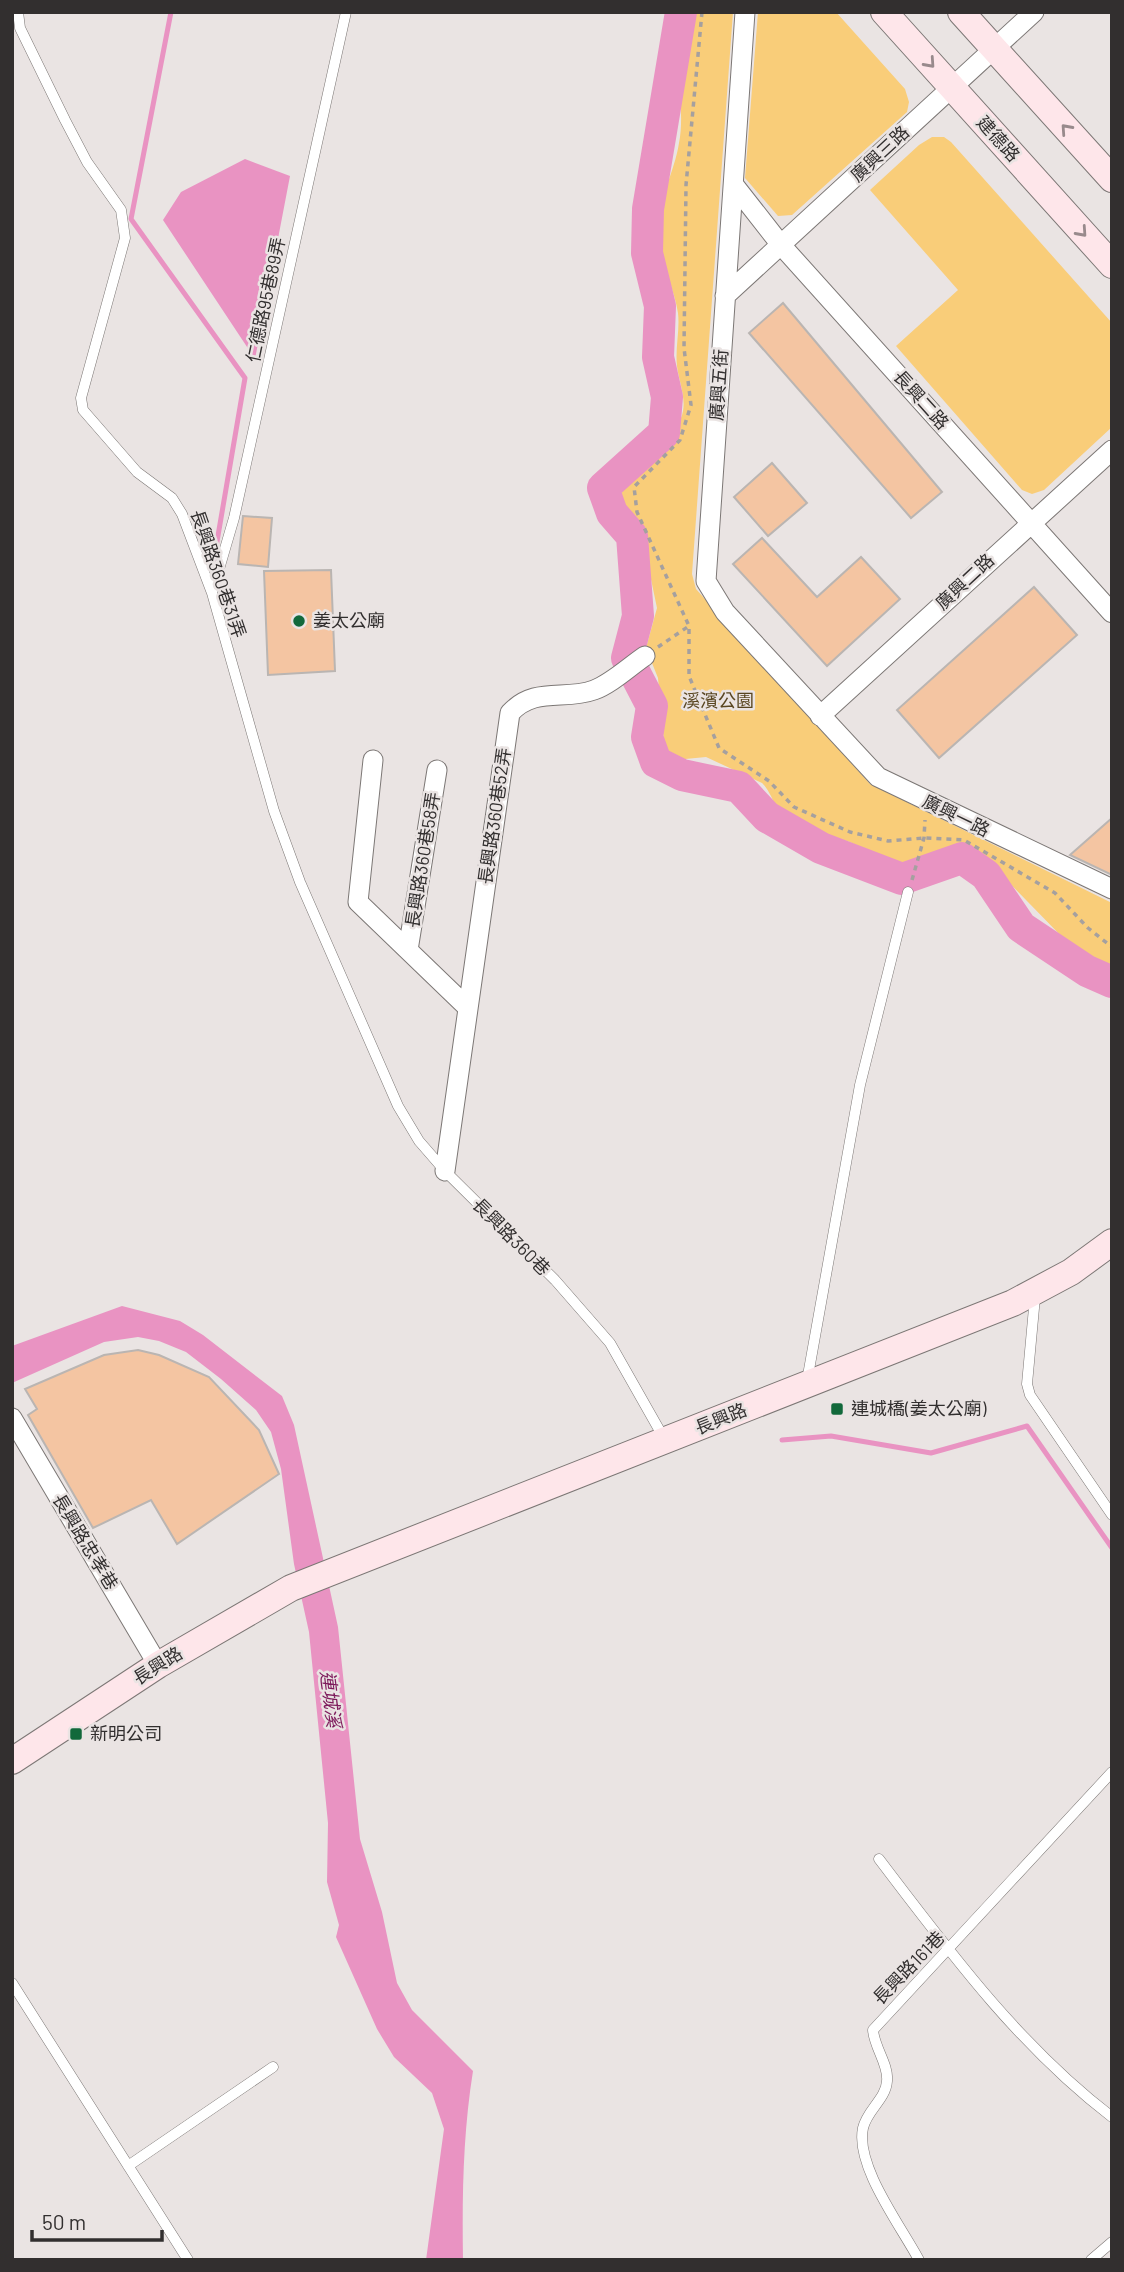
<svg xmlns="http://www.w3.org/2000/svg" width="1124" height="2272" font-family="Barlow,'Noto Sans TC',sans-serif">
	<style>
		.green { fill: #f9cd79 }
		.water { fill: #e993c2 }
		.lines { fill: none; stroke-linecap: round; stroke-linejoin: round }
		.stream { stroke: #e993c2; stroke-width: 5 }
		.river { stroke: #e993c2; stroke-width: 32 }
		.building { fill: #f4c5a2; stroke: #bab5b2; stroke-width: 2 }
		.lane-casing { stroke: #7c7775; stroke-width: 11 }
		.street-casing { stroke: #7c7775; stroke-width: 21 }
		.secondary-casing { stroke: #7c7775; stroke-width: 28 }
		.path { stroke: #a5a09f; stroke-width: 3.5; stroke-dasharray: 5 5; stroke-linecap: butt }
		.lane { stroke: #fff; stroke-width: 10 }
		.street { stroke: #fff; stroke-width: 19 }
		.secondary { stroke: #fee6ea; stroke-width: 26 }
		.oneway { stroke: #988a8c }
		.poi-dot { fill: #12693b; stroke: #eae4e3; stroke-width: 2.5 }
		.labels { text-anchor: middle; stroke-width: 5; stroke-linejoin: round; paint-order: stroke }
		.street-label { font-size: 18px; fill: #322f2f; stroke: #eae4e3 }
		.poi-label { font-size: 18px; fill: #322f2f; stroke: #eae4e3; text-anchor: start }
		.park-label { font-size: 18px; fill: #594621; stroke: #eae4e3 }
		.water-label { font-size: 19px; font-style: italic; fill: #7e1b5c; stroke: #eae4e3 }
	</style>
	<rect width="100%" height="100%" fill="#eae4e3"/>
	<path class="green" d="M689,12H733L692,574L696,589L870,784L1112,903V969L1069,944L988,861L968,850L952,851L927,865L892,863L850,842L788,824C775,813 774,795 762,783L706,757L675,760L665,754L658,678L646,648L657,608L643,541L632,521L611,496C627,465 669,452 681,418C688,401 679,383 677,366C675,348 680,330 678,313C674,287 660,262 658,235C656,202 674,175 679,143C687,104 668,45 689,12Z
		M758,12H836L905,89L909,102L907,112L792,215L778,216L745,178Z
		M932,137H944L951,142L1112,323V427L1044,490L1032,494L1022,490L896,346L958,290L870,190L919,145Z"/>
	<path class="water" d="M245,159L290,176L255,359L163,220L181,192Z
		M122,1306L180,1321L203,1335L282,1396L294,1425L338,1627L360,1839L382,1912L397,1983L412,2010L473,2071C463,2133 462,2196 463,2260H426L444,2129L432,2093L394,2057L377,2029L336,1937L339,1925L327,1882L328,1823L309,1632L294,1564L281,1469L271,1432L256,1410L221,1379L186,1352L159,1341L138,1337L104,1342L12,1383V1346Z"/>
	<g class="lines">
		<path class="stream" d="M171,12L131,219L245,378L214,559
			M782,1440L831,1436L931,1453L1027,1426L1112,1548"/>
		<path class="river" d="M681,12L648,209L647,253L660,306L658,357L667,397L664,433L603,488L612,513L632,536L638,616L627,658L652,706L647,737L656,762L682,775L739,787L767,817L821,848L902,879L962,858L986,875L1021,927L1087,971L1112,982"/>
	</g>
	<path class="building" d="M783,303L942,492L911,518L749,333Z
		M772,463L807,503L768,536L734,497Z
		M243,516L272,518L268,567L238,564Z
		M762,538L817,597L861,557L900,599L827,666L733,564Z
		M331,570L335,671L268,675L264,571Z
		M1034,587L1077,635L939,758L897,710Z
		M1112,818V875L1070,855Z
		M138,1350L159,1355L209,1377L259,1430L279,1474L177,1544L151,1500L93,1528L28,1415L37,1409L25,1389L104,1355Z"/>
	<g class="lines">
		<g class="lane-casing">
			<path id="lane" d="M18,12L20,28L65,120L87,162L121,210L125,238L81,398L83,410L137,472L172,498L182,514L212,593L274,811L300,882L398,1106L419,1141L445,1171L555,1280L610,1343L665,1440
				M212,593L234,518L346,12
				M1035,1297L1027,1384L1030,1395L1112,1515
				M807,1381L860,1085L908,892
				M879,1859C949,1951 1019,2046 1112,2117
				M12,1983L188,2260
				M128,2166L273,2067
				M919,2260C901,2226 855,2166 863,2128C867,2110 886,2099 887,2081C889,2065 874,2047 873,2030L1112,1772
				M1091,2260L1112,2242"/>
		</g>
		<g class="street-casing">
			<path id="street" d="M745,12L706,581L725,612L878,777L1112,889
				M734,185L781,245L1112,613
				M725,296L1034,12
				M820,716L1112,450
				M373,760L358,902L468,1008
				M408,950L437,770
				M445,1171L510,713C535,686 564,701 594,690C611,684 630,666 645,656
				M12,1418L158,1665"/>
		</g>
		<g class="secondary-casing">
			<path id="secondary" d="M884,12L1112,265
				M961,12L1112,179
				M12,1761L158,1665L291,1588L1013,1303L1071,1272L1112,1242"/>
		</g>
		<path class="path" d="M702,12L686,185L684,348L691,405L680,440L634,487L637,512L689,626V676L719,748L769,781L794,807L850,832L888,841L924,838L964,840L1055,893L1088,928L1112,947
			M658,647L689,626
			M912,880L924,838L925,820"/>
		<use href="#lane" class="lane"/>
		<use href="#street" class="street"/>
		<use href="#secondary" class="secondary"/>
	</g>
	<defs><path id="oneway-chevron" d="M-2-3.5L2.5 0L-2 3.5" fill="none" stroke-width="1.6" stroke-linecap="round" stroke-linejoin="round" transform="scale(1.75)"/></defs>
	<g class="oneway">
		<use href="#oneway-chevron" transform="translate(930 63) rotate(48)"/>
		<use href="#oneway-chevron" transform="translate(1066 129) rotate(-132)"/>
		<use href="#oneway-chevron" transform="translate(1082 232) rotate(48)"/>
	</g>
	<g class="poi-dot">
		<circle cx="299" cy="621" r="7"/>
		<rect x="830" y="1402" width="14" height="14" rx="3.5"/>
		<rect x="69" y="1727" width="14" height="14" rx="3.5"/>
	</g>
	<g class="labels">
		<g class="street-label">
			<text transform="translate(998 139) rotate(48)" y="6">建德路</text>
			<text transform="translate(880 154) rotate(-43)" y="6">廣興三路</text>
			<text transform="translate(266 300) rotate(-78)" y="6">仁德路95巷89弄</text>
			<text transform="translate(719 385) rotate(-86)" y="6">廣興五街</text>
			<text transform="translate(921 400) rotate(48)" y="6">長興二路</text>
			<text transform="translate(218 574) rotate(71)" y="6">長興路360巷31弄</text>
			<text transform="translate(965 582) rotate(-43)" y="6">廣興二路</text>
			<text transform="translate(495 816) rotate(-82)" y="6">長興路360巷52弄</text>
			<text transform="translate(956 816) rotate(26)" y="6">廣興一路</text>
			<text transform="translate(423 860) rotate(-81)" y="6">長興路360巷58弄</text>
			<text transform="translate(511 1237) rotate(45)" y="6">長興路360巷</text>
			<text transform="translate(721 1419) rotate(-22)" y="6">長興路</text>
			<text transform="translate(85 1542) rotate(59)" y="6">長興路忠孝巷</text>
			<text transform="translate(158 1666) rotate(-32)" y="6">長興路</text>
			<text transform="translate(909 1968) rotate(-46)" y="6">長興路161巷</text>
		</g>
		<g class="poi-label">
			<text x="313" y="627">姜太公廟</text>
			<text x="851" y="1415">連城橋(姜太公廟)</text>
			<text x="90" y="1740">新明公司</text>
		</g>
		<g class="park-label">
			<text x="718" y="707">溪濱公園</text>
		</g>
		<g class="water-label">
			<text transform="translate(331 1699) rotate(83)" y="7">連城溪</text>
		</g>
	</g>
	<rect width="1124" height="2272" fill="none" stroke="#322f2f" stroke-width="28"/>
	<path d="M32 2230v10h130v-10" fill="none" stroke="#322f2f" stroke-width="3.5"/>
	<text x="42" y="2230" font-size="21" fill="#322f2f" stroke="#eae4e3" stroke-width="5" paint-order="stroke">50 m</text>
</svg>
